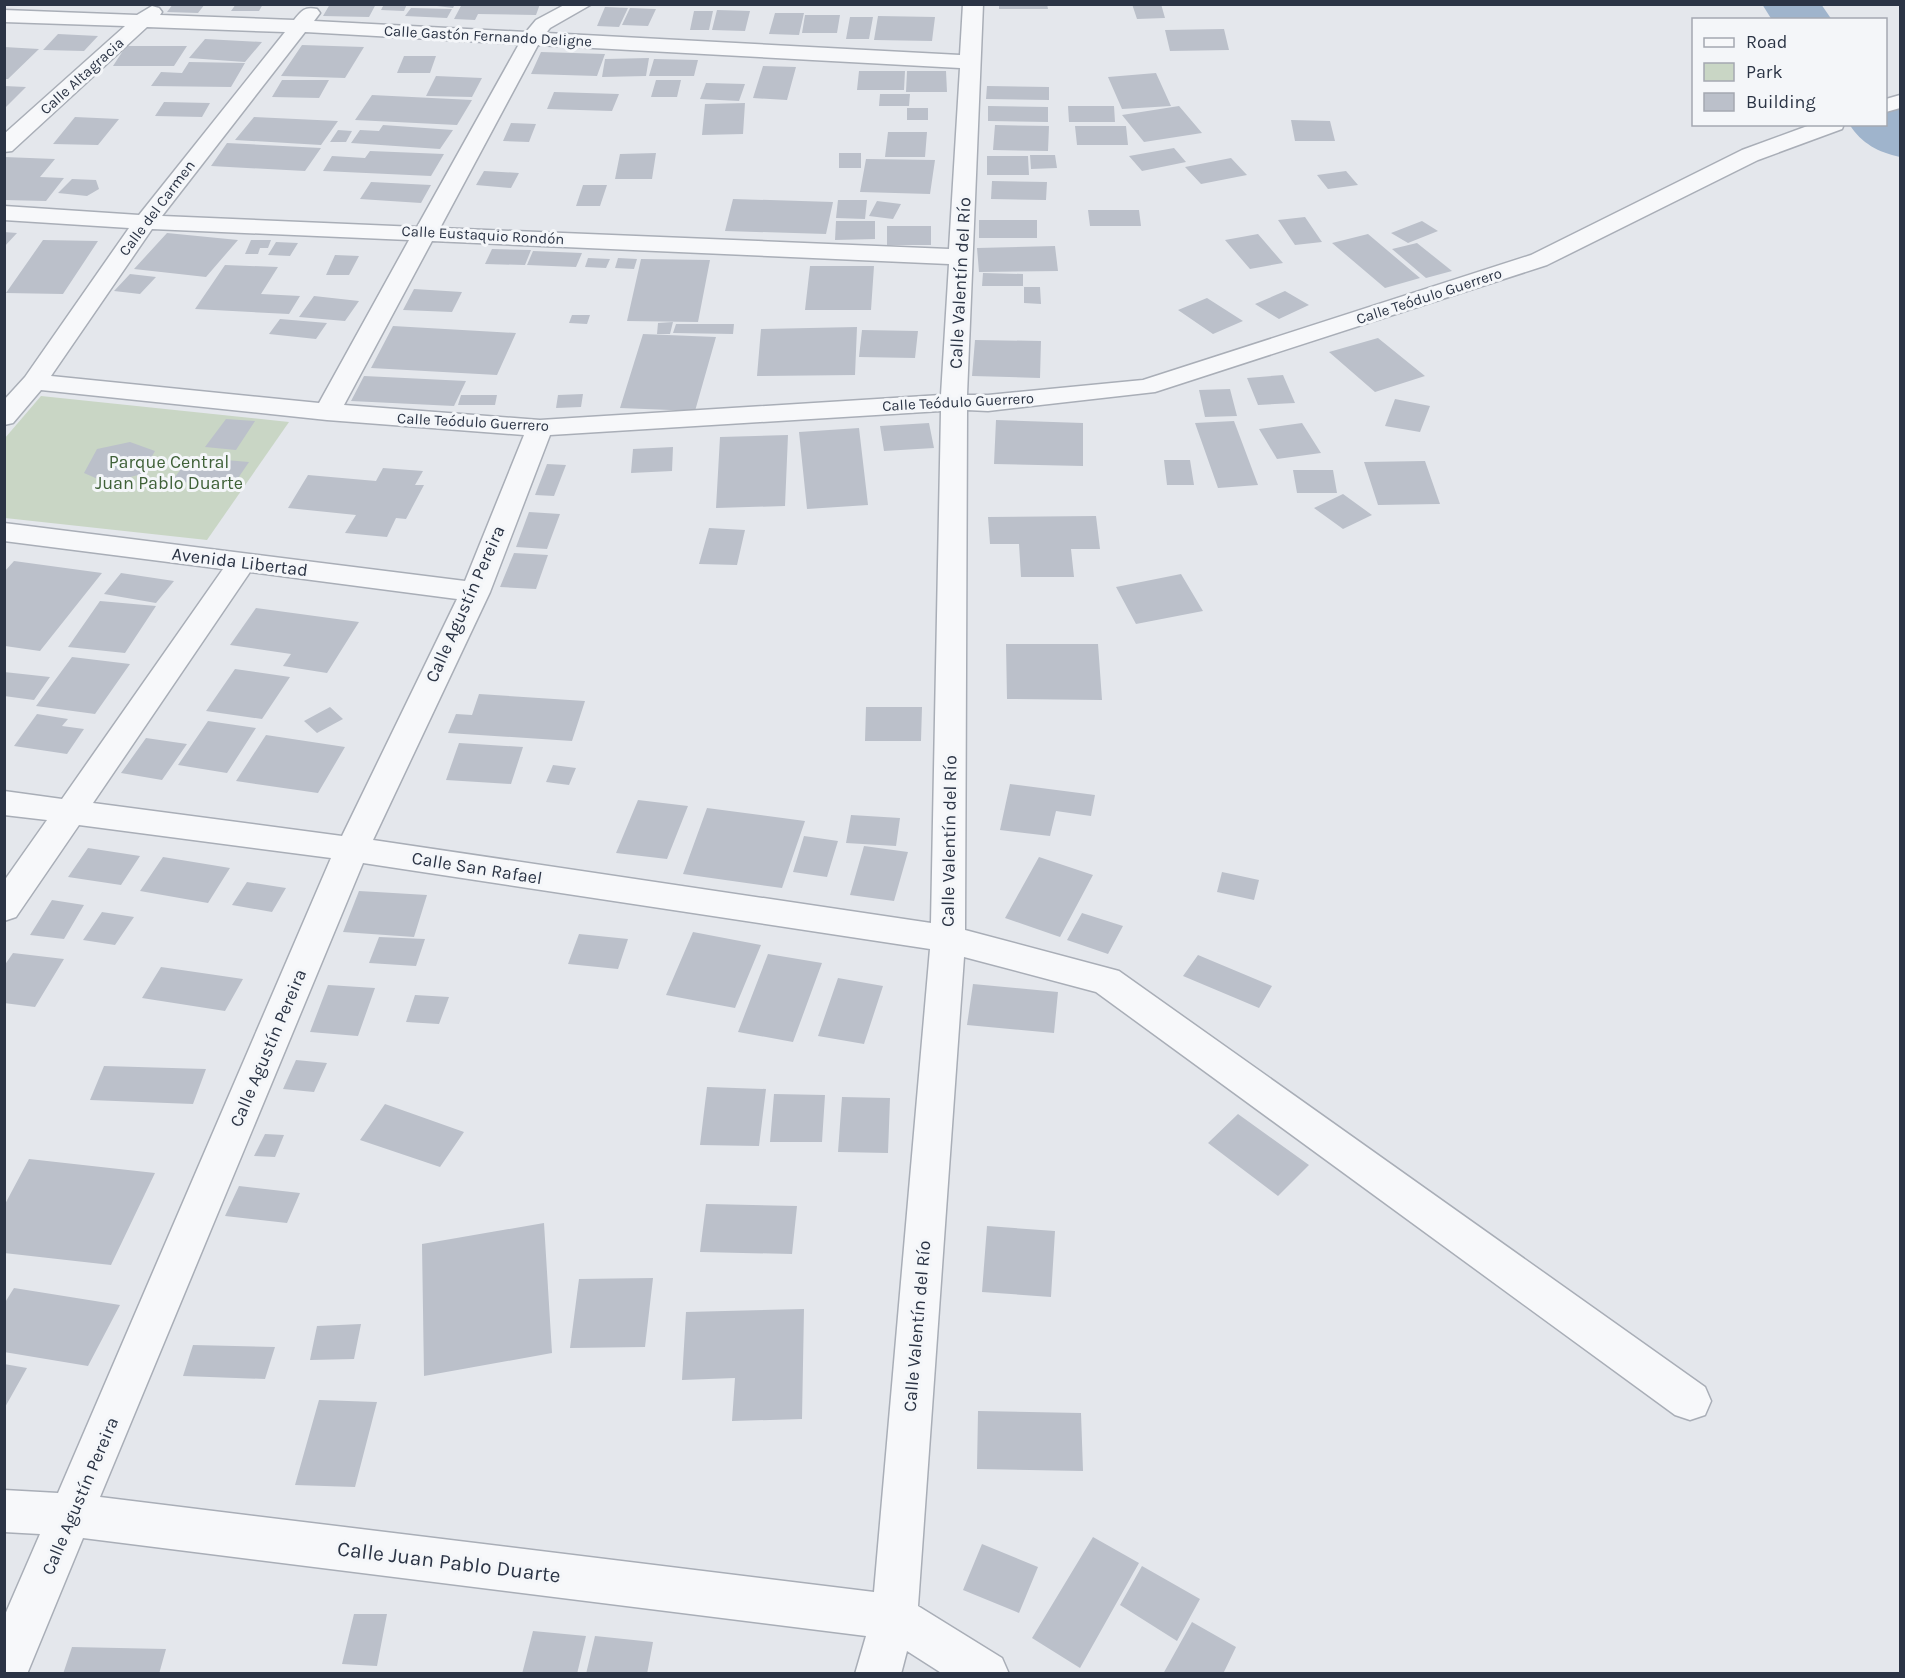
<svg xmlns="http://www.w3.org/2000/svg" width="1905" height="1678" font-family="Karla,sans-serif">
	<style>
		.green { fill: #c9d6c5 }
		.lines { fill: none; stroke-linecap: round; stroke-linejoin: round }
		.river { fill: #9fb4cc; fill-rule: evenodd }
		.building { fill: #bbc0ca }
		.street-casing { stroke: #a9aeb7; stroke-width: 3 }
		.street { fill: #f7f8fa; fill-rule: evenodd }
		.labels { text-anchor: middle; stroke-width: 6; stroke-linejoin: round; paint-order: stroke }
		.far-street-label { font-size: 15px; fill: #2b3445; stroke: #f4f6f9 }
		.street-label { font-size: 18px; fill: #2b3445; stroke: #f4f6f9 }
		.park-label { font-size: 18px; fill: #3f6138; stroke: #f4f6f9 }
		.near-street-label { font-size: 21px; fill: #2b3445; stroke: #f4f6f9 }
	</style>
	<rect width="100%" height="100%" fill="#e4e7ec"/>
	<path class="green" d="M41,396L289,422L207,540L5,518V438Z"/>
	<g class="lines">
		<path class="river" d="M1762,4H1821L1832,20H1772Z
			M1886,106L1900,109V157C1878,152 1862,144 1849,124H1886Z"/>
	</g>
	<path class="building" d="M173,4H205L198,13L167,12Z
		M236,4H263L259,11H231Z
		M330,4H376L369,17L323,16Z
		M384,4H407L404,11L381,10Z
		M421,4H455L453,8Z
		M462,4H540L536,15L478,14L475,20L454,19Z
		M999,4H1047L1048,9H999Z
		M1132,4H1161L1165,18L1137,19Z
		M605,7L628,8L619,27L597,26Z
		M411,8L452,9L447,18L405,16Z
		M630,8L656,9L648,26L622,25Z
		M717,10L750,11L745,31L712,30Z
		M694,11H713L709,30H690Z
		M775,13H804L799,35L769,34Z
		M805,15H840L837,33H802Z
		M878,16L935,17L932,41L874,40Z
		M850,17H873L869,39H846Z
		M1224,29L1229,50L1170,51L1165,30Z
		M58,34L98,36L84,51L43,50Z
		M205,39L262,42L245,62L189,58Z
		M302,45L364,47L345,78L281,76Z
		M126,46H187L174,66H113Z
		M4,47L39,49L8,79H4Z
		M541,52L605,54L597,76L531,74Z
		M404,56H436L430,73H397Z
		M649,58L646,76L602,77L605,59Z
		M654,59L698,60L694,76H649Z
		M189,62L245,63L231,87L151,86L161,72L182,73Z
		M763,66L796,67L787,100L753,98Z
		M859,71H905L904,90H857Z
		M907,71H946L947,92H906Z
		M1156,73L1171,106L1122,109L1108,77Z
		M436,76L482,78L472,97L426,96Z
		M282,80H329L319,98L272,97Z
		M656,80H681L677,97H651Z
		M706,83L745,84L739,101L700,99Z
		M4,86L26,87L4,109Z
		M987,86L1049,87V100L986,99Z
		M554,92L619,94L612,111L547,109Z
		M880,94H910L909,106H879Z
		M372,95L472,100L457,125L355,120Z
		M164,102L210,103L202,117L155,116Z
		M745,103L743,134L702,135L705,104Z
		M988,106L1048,107V122L988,121Z
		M1068,106H1114L1115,122H1069Z
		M1179,106L1202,133L1144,142L1122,115Z
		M907,108H928V120H907Z
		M75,117L119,119L98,145L53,144Z
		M254,117L338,121L321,145L235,140Z
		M1291,120L1330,121L1335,141H1295Z
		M511,123L536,124L529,142L503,141Z
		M383,125L453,130L440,149L351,143L360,130L379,131Z
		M995,125L1049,126L1048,151L993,150Z
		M1075,126H1126L1128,145H1077Z
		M338,130L352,131L346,142H330Z
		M888,132H927L925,157H885Z
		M227,143L321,148L305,171L211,166Z
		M1174,148L1186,162L1142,171L1129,156Z
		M370,151L444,154L431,176L323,171L332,156L365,158Z
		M656,153L652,179H615L620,154Z
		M839,153H861V168H839Z
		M1030,155H1055L1057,168L1031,169Z
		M987,156H1028L1029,175H987Z
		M4,157L55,159L40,177L64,178L46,201L4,200Z
		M1231,158L1247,175L1201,184L1185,167Z
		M866,159L935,160L930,194L860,192Z
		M484,171L519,173L511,188L476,185Z
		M1346,171L1358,185L1328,189L1317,175Z
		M72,179L96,180L99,189L87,196L58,193Z
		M992,181L1047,182L1046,200L991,199Z
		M371,182L431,185L421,203L360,199Z
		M583,185H607L600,206H576Z
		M733,199L833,202L826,234L725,231Z
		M838,200H867L865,219L836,218Z
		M877,201L901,204L893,219L869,216Z
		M1088,210H1139L1141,226H1090Z
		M1305,217L1322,242L1295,245L1278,220Z
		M979,220H1037V238H979Z
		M836,221H875V239L835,240Z
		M1422,221L1438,231L1408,243L1391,233Z
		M887,226H931V245H887Z
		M4,232L17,233L4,247Z
		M167,233L238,240L206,277L134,269Z
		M1258,234L1283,263L1250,269L1225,240Z
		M1368,234L1420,278L1385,288L1332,243Z
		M43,240L98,241L63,294L6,293Z
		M251,240H271L268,248H260L258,254H245Z
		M276,242L298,243L290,256L268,255Z
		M1417,243L1452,271L1426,278L1392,249Z
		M1055,246L1058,271L979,272L977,248Z
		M492,249L531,250L525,265L485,264Z
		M533,251L582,253L576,267L527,265Z
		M335,255L359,256L349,275H326Z
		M588,258L610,259L606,268L585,267Z
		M618,258L637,259L634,269L615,268Z
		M641,259L710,260L698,322L627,321Z
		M225,265L278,267L261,294L300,296L289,314L195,309Z
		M810,266H874L871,310H805Z
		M983,273L1023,274V286H982Z
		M130,274L156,277L140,294L114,291Z
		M1024,287H1040L1041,304L1024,303Z
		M414,289L462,292L452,312L403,310Z
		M1285,291L1309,305L1279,319L1255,304Z
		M314,296L359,301L345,321L299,317Z
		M1207,298L1243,321L1213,334L1178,310Z
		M572,315H590L587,324L569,323Z
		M280,319L327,323L316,339L269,334Z
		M673,322L670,334H657L658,323Z
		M676,324H734L733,334L673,333Z
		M393,326L516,333L497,375L371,368Z
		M857,327L855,375L757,376L761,329Z
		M862,330L918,331L915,358L859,357Z
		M643,334L716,337L695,411L620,408Z
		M1378,338L1425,376L1375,392L1329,352Z
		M975,340L1041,341L1040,378L972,376Z
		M1283,375L1295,403L1258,405L1247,378Z
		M364,376L466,381L454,406L351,401Z
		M1230,389L1237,416L1205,417L1199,390Z
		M583,394L581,407L556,408L558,395Z
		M461,395H497L495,405H458Z
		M1395,399L1430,406L1420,432L1385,426Z
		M226,419L255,421L236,450L205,447Z
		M996,420L1083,423V466L994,464Z
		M1234,421L1258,485L1218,488L1195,423Z
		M929,423L934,448L884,451L880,426Z
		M1302,423L1321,453L1277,459L1259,429Z
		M859,428L868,505L807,509L799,432Z
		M788,435L785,506L716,508L720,437Z
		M130,442L155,451L142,474L107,483L84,473L97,449Z
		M673,447L672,471L631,473L633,449Z
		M190,457L249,462L232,487L172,481Z
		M1164,460H1190L1194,485H1167Z
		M1425,461L1440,504L1378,505L1364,462Z
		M547,464L566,465L554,496L535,495Z
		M383,468L423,471L415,485H424L406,519L396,518L387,537L345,533L356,515L288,508L308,475L376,481Z
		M1293,470H1333L1337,493H1297Z
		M1343,494L1372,515L1343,529L1314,508Z
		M529,512L560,514L547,549L516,547Z
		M1096,516L1100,549H1071L1074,577H1021L1019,544H990L988,517Z
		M709,528L745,530L737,565L699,564Z
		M514,553L548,555L536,589L500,587Z
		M14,561L102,573L40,651L5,646V571Z
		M121,573L174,581L156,603L104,594Z
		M1181,574L1203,611L1136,624L1116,587Z
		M100,601L156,606L125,653L68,647Z
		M256,608L359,622L327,673L283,666L291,654L230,645Z
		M1006,644H1098L1102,700L1007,699Z
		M72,657L130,664L95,714L36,706Z
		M235,669L290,677L262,719L206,711Z
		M4,672L50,677L34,700L4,696Z
		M479,694L585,701L572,741L448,733L456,714L472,715Z
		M330,707L343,719L317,733L304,721Z
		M866,707H922L921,741H865Z
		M37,714L68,719L62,726L84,729L67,754L14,746Z
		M208,721L256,728L227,773L178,765Z
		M266,735L345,747L318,793L236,781Z
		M146,738L187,744L162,780L121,773Z
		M459,743L523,747L511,784L446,780Z
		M553,765L576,768L569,785L546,782Z
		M1010,784L1095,795L1091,816L1056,811L1050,836L1000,830Z
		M638,800L688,806L667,859L616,853Z
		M707,808L805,821L782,888L683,874Z
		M851,815L900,818L896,846L846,843Z
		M804,836L838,841L827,877L793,872Z
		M864,846L908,852L894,901L850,895Z
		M88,848L140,856L121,885L68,877Z
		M163,857L230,868L208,903L140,891Z
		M1039,857L1093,875L1060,937L1005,918Z
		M1222,872L1259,880L1254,900L1217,892Z
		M247,882L286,888L272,912L232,905Z
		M359,891L427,895L414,937L343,932Z
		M52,900L84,905L64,939L30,935Z
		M102,912L134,917L115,945L83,940Z
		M1082,913L1123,926L1108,954L1067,940Z
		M693,932L761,945L735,1008L666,995Z
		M579,934L628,939L618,969L568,964Z
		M379,937L425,939L416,966L369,963Z
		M13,953L64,959L35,1007L4,1003V966Z
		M768,954L822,963L793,1042L738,1032Z
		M1198,955L1272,986L1259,1008L1183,976Z
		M161,967L243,979L225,1011L142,998Z
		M838,978L883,986L864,1044L818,1036Z
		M973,984L1058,992L1054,1033L967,1025Z
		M328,985L375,988L358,1036L310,1032Z
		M415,995L449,997L439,1024L406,1022Z
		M296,1060L327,1063L314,1092L283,1089Z
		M104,1066L206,1069L193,1104L90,1100Z
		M707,1087L766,1089L759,1146L700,1145Z
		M774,1094L825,1095L822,1142H770Z
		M842,1097L890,1098L888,1153L838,1152Z
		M385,1104L464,1132L440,1167L360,1140Z
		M1238,1114L1309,1165L1278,1196L1208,1143Z
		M265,1134L284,1135L275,1157L254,1156Z
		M29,1159L155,1173L111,1265L4,1253V1206Z
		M239,1186L300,1193L287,1223L225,1216Z
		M706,1204L797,1206L792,1254L700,1252Z
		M544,1223L552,1353L424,1376L422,1244Z
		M987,1226L1055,1231L1051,1297L982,1292Z
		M653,1278L645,1347L570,1348L579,1279Z
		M14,1288L120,1305L88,1366L4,1352V1304Z
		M804,1309L802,1419L732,1421L735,1378L682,1380L686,1312Z
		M361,1324L354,1359L310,1360L317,1326Z
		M193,1345L275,1347L265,1379L183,1376Z
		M4,1364L27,1368L4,1409Z
		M319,1400L377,1402L355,1487L295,1485Z
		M978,1411L1081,1413L1083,1471L977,1469Z
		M1093,1537L1139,1563L1080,1668L1032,1638Z
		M982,1544L1038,1567L1019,1613L963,1590Z
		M1142,1566L1200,1599L1177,1641L1120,1605Z
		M354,1614H387L377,1666L342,1664Z
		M1192,1622L1236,1647L1223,1674H1163Z
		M533,1631L586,1636L577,1674H522Z
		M595,1636L653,1642L647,1674H586Z
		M72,1647L166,1649L159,1674H63Z"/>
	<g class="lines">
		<g class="street-casing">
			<path id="street" d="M566,4H592L550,28L546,33L960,55L963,4H983L967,395H988L1143,380L1531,255L1742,150L1813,124H1844L1842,129L1758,160L1547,265L1155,392L988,411L967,410L965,930L1119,971L1705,1387L1711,1401L1705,1415L1690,1420L1675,1415L1096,992L964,957L918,1606L1002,1658L1009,1674H943L907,1651L901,1674H855L866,1636L83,1538L27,1674H4V1617L40,1534L4,1532V1490L58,1493L331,858L79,825L16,917L4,921V881L47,820L4,815V791L62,799L223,569L4,541V523L465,581L524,435L327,420L41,390L13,423L4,425V400L25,377L129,228L4,220V206L139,215L285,32L147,27L12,151L4,152V134L125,26L4,22V10L137,15L152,6L159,8L162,12L160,15L294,20C301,11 305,6 317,9L320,13L314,21L526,32L536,20ZM305,32L519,44L417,227L162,216ZM538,45L960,68L949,249L440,228ZM152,229L409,240L319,403L51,376ZM432,241L949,264L941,395L540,420L344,405ZM941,411L931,923L373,840L490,592L550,435ZM250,572L457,599L342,836L93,803ZM363,863L930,949L874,1592L100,1497Z
				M1900,95V108L1886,112V99Z"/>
		</g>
		<use href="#street" class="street"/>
	</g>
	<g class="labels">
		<g class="far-street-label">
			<text transform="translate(488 36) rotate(3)" y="5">Calle Gastón Fernando Deligne</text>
			<text transform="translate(82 76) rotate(-42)" y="5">Calle Altagracia</text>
			<text transform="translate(157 208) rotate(-53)" y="5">Calle del Carmen</text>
			<text transform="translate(483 235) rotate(3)" y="5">Calle Eustaquio Rondón</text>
			<text transform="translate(1429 296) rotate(-18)" y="5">Calle Teódulo Guerrero</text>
			<text transform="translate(958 402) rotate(-3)" y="5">Calle Teódulo Guerrero</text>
			<text transform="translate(473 422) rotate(3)" y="5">Calle Teódulo Guerrero</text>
		</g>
		<g class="street-label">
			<text transform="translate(960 283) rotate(-87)" y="6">Calle Valentín del Río</text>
			<text transform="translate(240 562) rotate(7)" y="6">Avenida Libertad</text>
			<text transform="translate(465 604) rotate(-66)" y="6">Calle Agustín Pereira</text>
			<text transform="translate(949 841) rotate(-89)" y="6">Calle Valentín del Río</text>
			<text transform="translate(477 868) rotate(9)" y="6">Calle San Rafael</text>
			<text transform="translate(268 1048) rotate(-67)" y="6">Calle Agustín Pereira</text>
			<text transform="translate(917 1326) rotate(-85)" y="6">Calle Valentín del Río</text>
			<text transform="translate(80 1496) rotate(-67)" y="6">Calle Agustín Pereira</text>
		</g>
		<g class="park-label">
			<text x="169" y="468">Parque Central<tspan x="169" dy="21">Juan Pablo Duarte</tspan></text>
		</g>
		<g class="near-street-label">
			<text transform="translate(449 1562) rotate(7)" y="7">Calle Juan Pablo Duarte</text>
		</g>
	</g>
	<rect width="1905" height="1678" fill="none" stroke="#2b3445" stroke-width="12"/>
	<rect x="1692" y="18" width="195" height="108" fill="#f4f6f9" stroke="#a4a8b1" stroke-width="1.5"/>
	<rect x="1704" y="38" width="30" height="9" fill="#f7f8fa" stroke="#a4a8b1" stroke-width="1.5"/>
	<text x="1746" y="48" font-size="18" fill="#2b3445">Road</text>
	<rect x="1704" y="63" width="30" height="18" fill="#c9d6c5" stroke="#a4a8b1" stroke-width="1.5"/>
	<text x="1746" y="78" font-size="18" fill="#2b3445">Park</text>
	<rect x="1704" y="93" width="30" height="18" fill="#bbc0ca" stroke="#a4a8b1" stroke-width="1.5"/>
	<text x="1746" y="108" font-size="18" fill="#2b3445">Building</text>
</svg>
